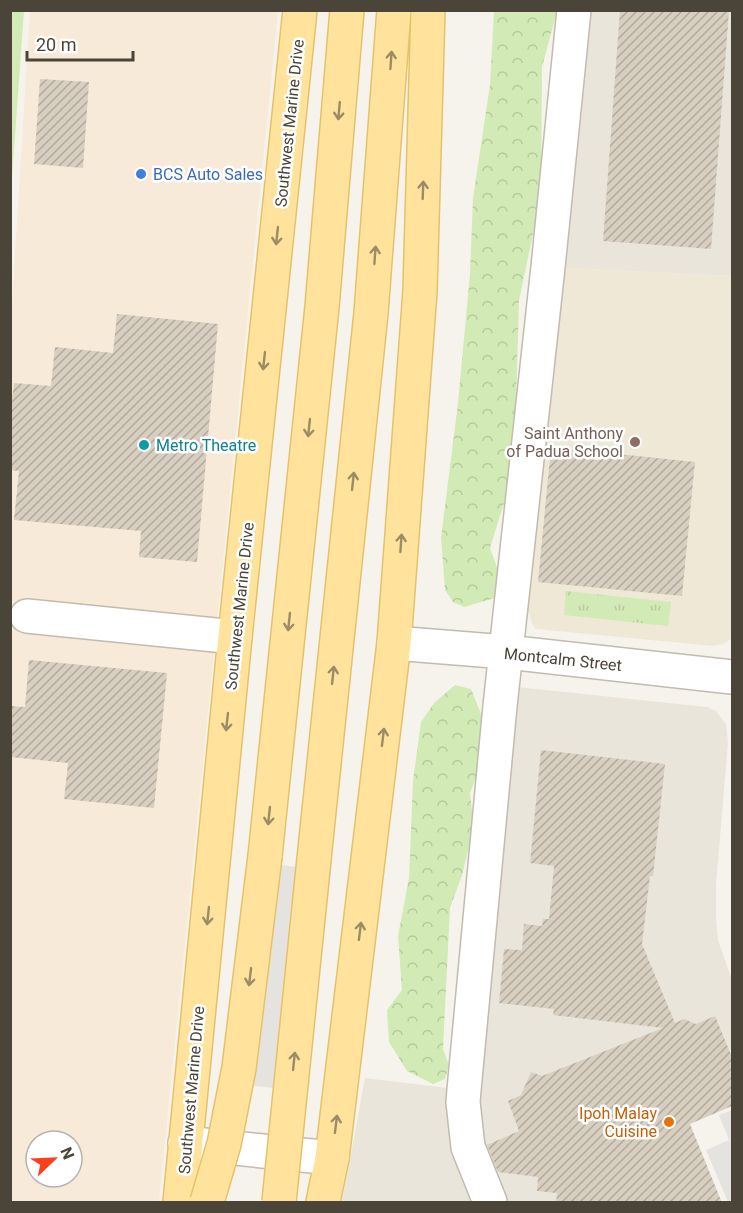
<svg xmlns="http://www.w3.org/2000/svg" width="743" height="1213" font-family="Roboto,sans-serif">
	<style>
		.residential { fill: #eae5da }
		.commercial { fill: #f7ead8; fill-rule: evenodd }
		.education { fill: #efe8d6 }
		.grass { fill: #d2eab5 }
		.forest { fill: url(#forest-crowns) }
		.park { fill: url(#park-tufts) }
		.parking { fill: #e5e3e0 }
		.building { fill: url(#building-hatch) }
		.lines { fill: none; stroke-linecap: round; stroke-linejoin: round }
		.minor-casing { stroke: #c2bbae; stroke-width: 36 }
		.major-casing { stroke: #e6c16a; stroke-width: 36 }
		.minor { stroke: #fff; stroke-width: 33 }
		.major { stroke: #ffe39c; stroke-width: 33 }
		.major-bridge-casing { stroke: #e6c16a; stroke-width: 36; stroke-linecap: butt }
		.major-bridge { stroke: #ffe39c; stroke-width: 33 }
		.oneway { stroke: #9c8c66 }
		.shop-dot { fill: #3f7fe0; stroke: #fff; stroke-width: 2 }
		.education-dot { fill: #8d6e63; stroke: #fff; stroke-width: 2 }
		.culture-dot { fill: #0f9aa8; stroke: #fff; stroke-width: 2 }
		.food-dot { fill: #e8710a; stroke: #fff; stroke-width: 2 }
		.labels { text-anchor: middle; stroke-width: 5; stroke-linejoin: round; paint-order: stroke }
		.street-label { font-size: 16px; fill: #4b4439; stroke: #fff }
		.shop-label { font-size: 16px; fill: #366cbe; stroke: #fff; text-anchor: start }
		.education-label { font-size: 16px; fill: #785e54; stroke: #fff; text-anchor: end }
		.culture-label { font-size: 16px; fill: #0d838f; stroke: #fff; text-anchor: start }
		.food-label { font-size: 16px; fill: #c56008; stroke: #fff; text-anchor: end }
	</style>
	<defs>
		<pattern id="forest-crowns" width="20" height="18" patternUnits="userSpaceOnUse" patternTransform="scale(1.5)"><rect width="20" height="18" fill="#d2eab5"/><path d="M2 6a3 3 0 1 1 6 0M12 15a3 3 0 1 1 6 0" fill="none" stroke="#b6ca9c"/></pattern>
		<pattern id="park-tufts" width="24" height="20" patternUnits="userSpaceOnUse" patternTransform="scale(1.5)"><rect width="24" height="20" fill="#d2eab5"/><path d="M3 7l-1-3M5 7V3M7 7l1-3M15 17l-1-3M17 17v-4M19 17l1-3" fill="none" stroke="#b6ca9c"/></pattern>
		<pattern id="building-hatch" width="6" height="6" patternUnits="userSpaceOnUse" patternTransform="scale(1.5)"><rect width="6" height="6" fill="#d8cfc1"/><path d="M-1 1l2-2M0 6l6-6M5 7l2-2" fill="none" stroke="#b1aa9e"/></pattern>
	</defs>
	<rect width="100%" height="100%" fill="#f6f3ec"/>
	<path class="residential" d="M574,11H732V276L548,267Z
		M517,687L707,707L716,711L726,724L728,743L716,885V920L718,940L732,980V1049L575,1106L615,1202H342L365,1078L464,1090Z"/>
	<path class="commercial" d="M30,11H278L159,1202H11L10,337ZM36,1141H72V1177H36Z"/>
	<path class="education" d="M548,267L732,276V638L723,644L713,646L536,629L533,626L527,607Z"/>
	<path class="grass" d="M11,10L24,11L11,191L10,11Z"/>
	<path class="forest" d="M494,11H557L542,67L541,195L519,301L514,471L490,548L501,579L498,597L464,607L453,602L445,590L441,538L458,403L470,274L473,198L490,85Z
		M455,685L471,689L481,714L486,752L470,793L474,826L462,875L450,908L443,1049L449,1065L445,1079L433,1084L407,1071L389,1042L387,1010L402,990L398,936L409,878L413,781L421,722L434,703Z"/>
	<path class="park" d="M566,591L671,602L668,626L564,615Z"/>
	<path class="parking" d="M248,861L331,871L306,1092L223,1082Z
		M732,1110V1202H728L706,1150L729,1140L719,1115Z"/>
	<path class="building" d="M620,10H729L711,249L603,241Z
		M40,79L89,82L83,168L34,164Z
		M117,314L218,324L197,562L139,557L141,531L14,520L19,471L10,470V417L14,383L51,386L55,347L113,353Z
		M551,447L695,462L682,596L538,582Z
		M29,660L167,673L154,808L64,799L68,763L10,757V706L25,707Z
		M541,750L665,764L653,876H650L642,944L675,1023L684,1019L696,1024L715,1016L732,1057V1106L690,1124L722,1203H556L557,1193L537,1191L538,1177L498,1172L487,1145L519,1131L508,1101L521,1095L531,1072L542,1076L663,1028L553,1015L554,1009L499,1003L504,949L522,950L524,924L542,926L543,919H549L554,866L530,863Z"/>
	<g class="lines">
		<g class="minor-casing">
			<path id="minor" d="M27,616L235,637
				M394,643L506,652L732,677
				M185,1143L332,1158
				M490,1202L468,1147L463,1102L464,1090L500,706L548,267L574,10"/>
		</g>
		<g class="major-casing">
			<path id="major" d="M265,856L322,307L347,10
				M314,859L371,313L394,10
				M180,1202L235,637L300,10
				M323,1202L332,1158L394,643L420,291L428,10"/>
		</g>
		<use href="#minor" class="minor"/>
		<use href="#major" class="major"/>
		<g class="major-bridge-casing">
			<path id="major-bridge" d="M207,1202L224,1144L239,1068L265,856
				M279,1202L314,859"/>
		</g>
		<use href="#major-bridge" class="major-bridge"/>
	</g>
	<defs><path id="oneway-shaft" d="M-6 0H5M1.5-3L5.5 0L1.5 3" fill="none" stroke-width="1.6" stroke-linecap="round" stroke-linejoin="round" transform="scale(1.5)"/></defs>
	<g class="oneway">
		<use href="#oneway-shaft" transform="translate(391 60) rotate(-86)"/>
		<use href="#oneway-shaft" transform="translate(339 111) rotate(95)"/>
		<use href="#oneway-shaft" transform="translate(423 190) rotate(-88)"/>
		<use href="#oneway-shaft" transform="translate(277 236) rotate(96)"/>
		<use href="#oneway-shaft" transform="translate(375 255) rotate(-86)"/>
		<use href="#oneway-shaft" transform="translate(264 361) rotate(96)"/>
		<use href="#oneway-shaft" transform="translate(309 428) rotate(96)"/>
		<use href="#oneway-shaft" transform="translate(353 481) rotate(-84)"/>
		<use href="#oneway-shaft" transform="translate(401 543) rotate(-86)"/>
		<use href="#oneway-shaft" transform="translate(289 622) rotate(96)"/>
		<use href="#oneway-shaft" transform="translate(333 675) rotate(-84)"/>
		<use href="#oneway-shaft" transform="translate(227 722) rotate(96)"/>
		<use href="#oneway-shaft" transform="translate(383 737) rotate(-83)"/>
		<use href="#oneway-shaft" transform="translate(269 816) rotate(96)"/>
		<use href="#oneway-shaft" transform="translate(208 916) rotate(96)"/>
		<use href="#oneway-shaft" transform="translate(360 931) rotate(-83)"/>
		<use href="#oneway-shaft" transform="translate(250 977) rotate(97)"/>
		<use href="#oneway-shaft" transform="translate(294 1061) rotate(-84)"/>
		<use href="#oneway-shaft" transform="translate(336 1124) rotate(-83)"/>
	</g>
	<circle class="shop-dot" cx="141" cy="174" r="6"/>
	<circle class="education-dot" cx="635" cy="442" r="6"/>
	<circle class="culture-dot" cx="144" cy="445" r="6"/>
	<circle class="food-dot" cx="669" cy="1122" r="6"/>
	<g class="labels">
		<g class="street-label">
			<text transform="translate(289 123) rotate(-84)" y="6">Southwest Marine Drive</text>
			<text transform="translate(239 606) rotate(-84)" y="6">Southwest Marine Drive</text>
			<text transform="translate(563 659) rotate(6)" y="6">Montcalm Street</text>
			<text transform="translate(191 1090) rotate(-85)" y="6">Southwest Marine Drive</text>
		</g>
		<g class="shop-label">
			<text x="153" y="180">BCS Auto Sales</text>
		</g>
		<g class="education-label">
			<text x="623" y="439">Saint Anthony<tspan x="623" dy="18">of Padua School</tspan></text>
		</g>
		<g class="culture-label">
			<text x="156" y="451">Metro Theatre</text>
		</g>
		<g class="food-label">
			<text x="657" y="1119">Ipoh Malay<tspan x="657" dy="18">Cuisine</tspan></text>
		</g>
	</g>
	<rect width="743" height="1213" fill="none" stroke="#4b4439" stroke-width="24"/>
	<g transform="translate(54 1159) rotate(67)"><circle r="28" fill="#ffffff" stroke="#b7b4b0" stroke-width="1.5"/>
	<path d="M0-4.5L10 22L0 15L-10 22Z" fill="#fc3f1d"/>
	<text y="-9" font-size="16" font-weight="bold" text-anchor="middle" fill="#4b4439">N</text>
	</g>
	<path d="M27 51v9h106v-9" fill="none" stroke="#4b4439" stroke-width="3"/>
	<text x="36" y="51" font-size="18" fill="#4b4439" stroke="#ffffff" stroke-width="4.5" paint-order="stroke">20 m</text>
</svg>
